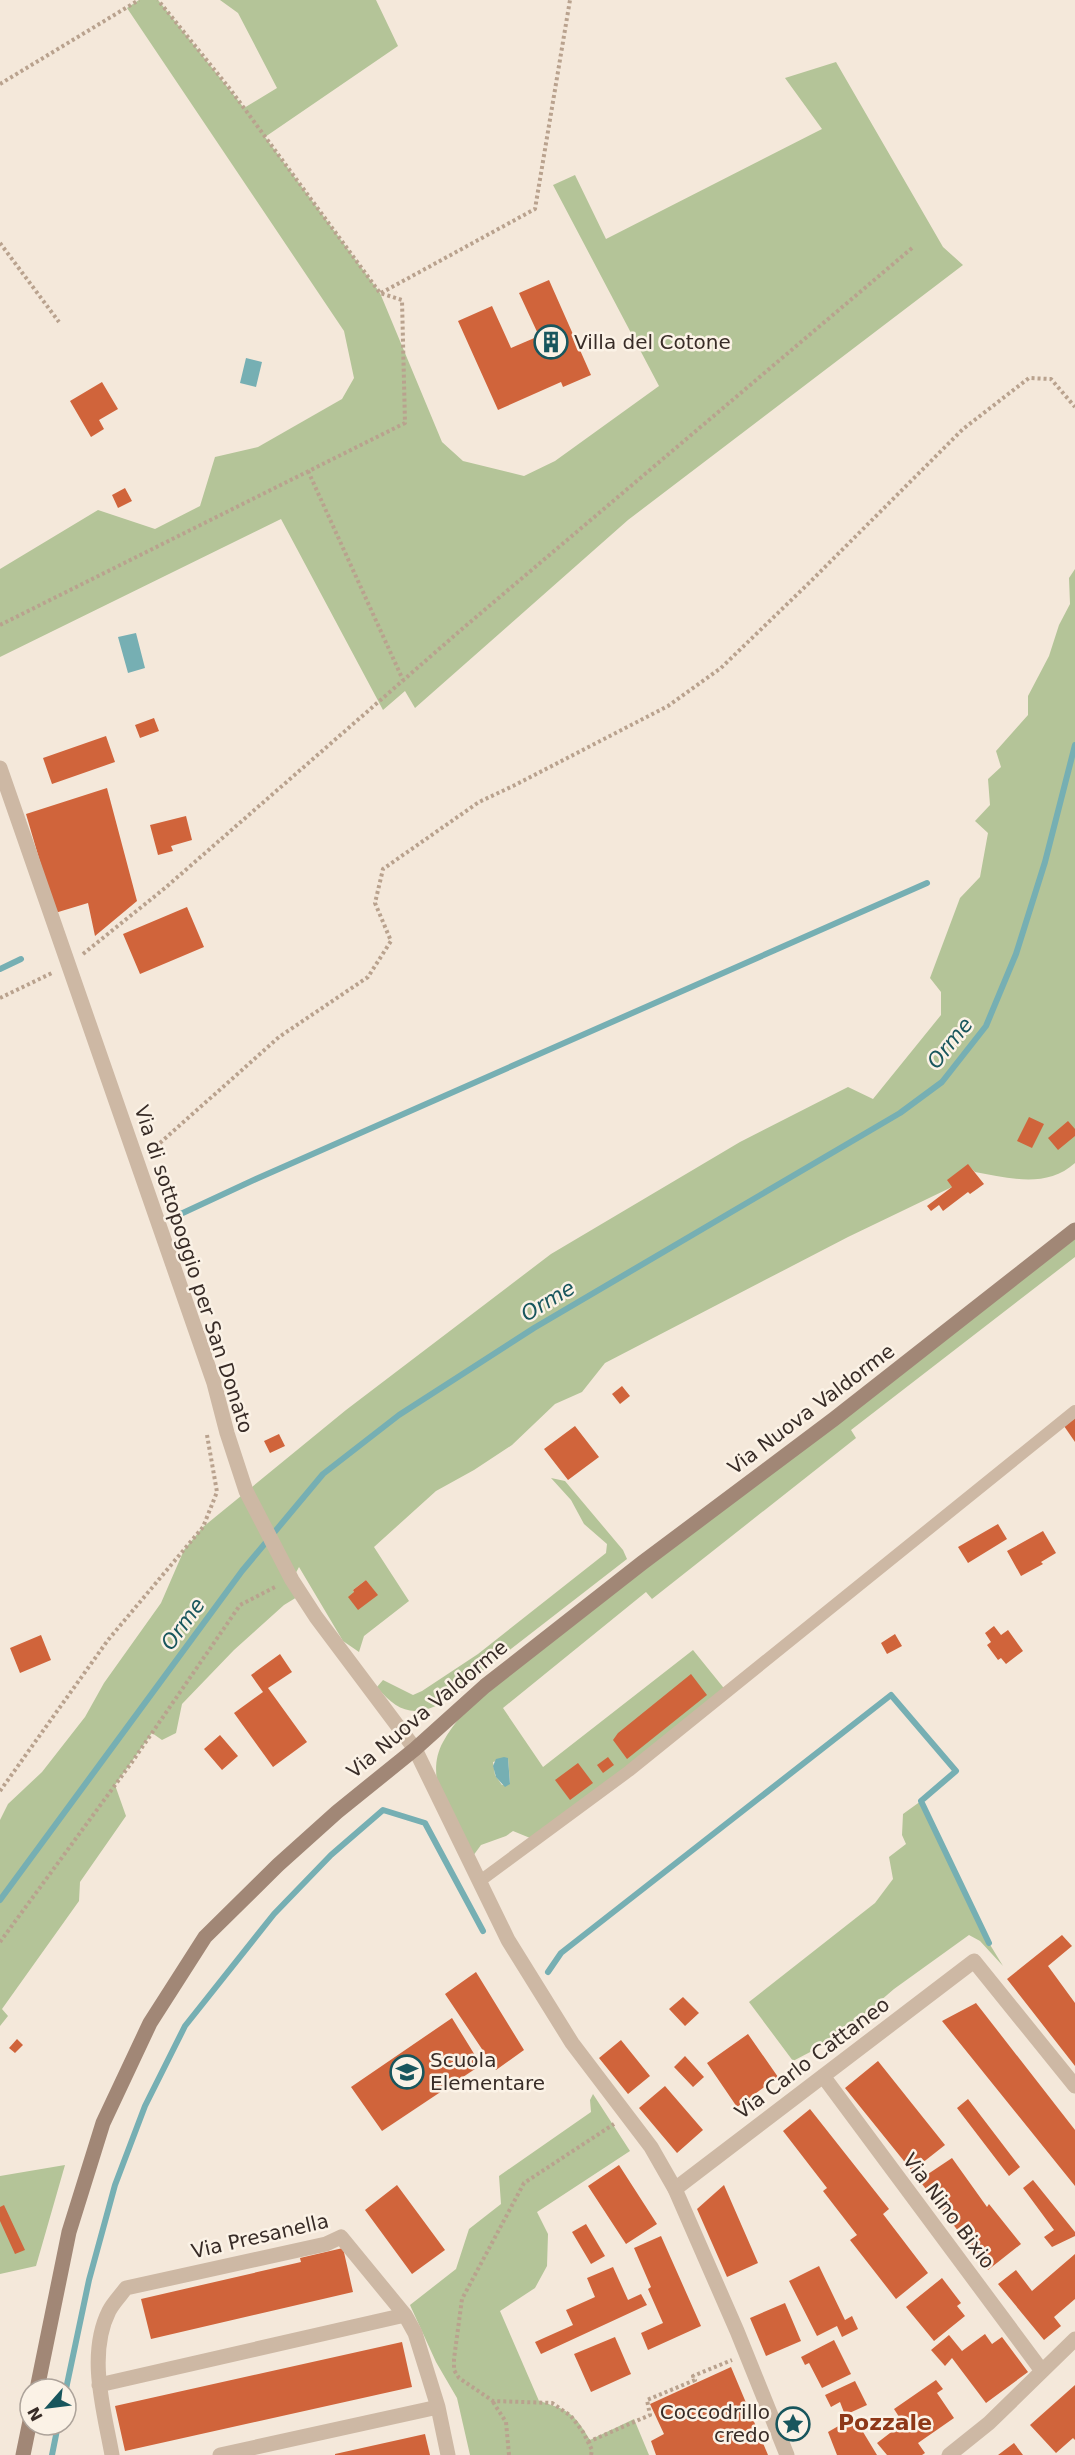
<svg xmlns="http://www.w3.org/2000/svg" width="1075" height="2455" font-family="'DejaVu Sans',sans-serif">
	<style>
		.green { fill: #b4c498; fill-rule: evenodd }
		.water { fill: #76afb3 }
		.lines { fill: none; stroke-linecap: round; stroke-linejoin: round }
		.stream { stroke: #76afb3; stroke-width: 6 }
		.building { fill: #d0643b }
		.path { stroke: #b9a28e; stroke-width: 4; stroke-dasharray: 3 3; stroke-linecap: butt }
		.service { stroke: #cdb8a4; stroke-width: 12 }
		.minor { stroke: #cdb8a4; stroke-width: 15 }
		.tertiary { stroke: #cdb8a4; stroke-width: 15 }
		.secondary { stroke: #a18776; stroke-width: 15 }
		.labels { text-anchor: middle; stroke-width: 5; stroke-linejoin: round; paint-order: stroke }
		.poi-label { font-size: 20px; fill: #382c27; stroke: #fbf2e6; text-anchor: start }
		.street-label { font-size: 20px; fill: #382c27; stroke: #fbf2e6 }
		.water-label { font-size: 21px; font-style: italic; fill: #18565d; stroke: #fbf2e6 }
		.quarter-label { font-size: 22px; font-weight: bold; fill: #8e3818; stroke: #fbf2e6 }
	</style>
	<rect width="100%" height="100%" fill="#f4e8da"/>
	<path class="green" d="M139,0H158L244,108L277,88L238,13L220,0H376L398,46L265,137L380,293L442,442L463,461L524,476L555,461L659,386L553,185L575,175L606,239L822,129L785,78L836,62L943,247L963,265L628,520L415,708L405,691L383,710L281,519L0,657V569L98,510L155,529L200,506L215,457L258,447L342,399L354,378L344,331L127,8Z
		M1075,569V1163C1046,1189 1009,1178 975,1172L968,1165L952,1187L848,1237L605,1363L582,1392L555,1404L512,1445L474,1470L436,1491L374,1547L409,1601L364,1636L359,1652L343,1641L299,1567L292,1580L302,1594L284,1605L234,1650L182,1704L176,1733L162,1740L152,1733L115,1785L126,1816L80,1882L79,1901L2,2009L8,2016L0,2026V1820L8,1804L42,1772L85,1717L104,1683L161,1603L184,1550L203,1527L346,1410L551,1254L740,1142L848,1087L873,1099L941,1015V992L930,978L960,898L980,877L988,833L975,821L990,805L988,779L1001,767L996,751L1028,715V696L1049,656L1059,625L1070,604L1069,578ZM366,1580L377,1595L354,1592L353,1590Z
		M1075,1230V1257L851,1430L856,1438L652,1599L646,1592L503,1708L543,1767L693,1650L727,1692L535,1840L513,1831L506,1836L481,1845L470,1860C454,1826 422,1780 443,1742C454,1722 472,1704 485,1686ZM508,1758L510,1783L502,1785L495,1775L493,1762Z
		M551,1478L565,1481L623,1550L627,1559L440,1704C412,1718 396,1710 377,1687L383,1680L413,1695L422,1691L478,1654L606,1553L607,1544L584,1524L571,1500Z
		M921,1801L989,1943L1003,1966L980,1941L969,1935L894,1989L837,2038L793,2061L749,2002L875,1903L893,1879L889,1857L906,1844L902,1835L903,1814Z
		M593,2094L630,2151L537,2212L548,2234L547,2266L535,2288L500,2311L539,2401C569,2410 574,2413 590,2440L634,2419L649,2455H470L457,2398L436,2362L410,2305L456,2269L469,2229L501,2204L499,2176L591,2112L590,2100Z
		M65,2165L36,2266L0,2274V2176Z"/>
	<path class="water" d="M246,358L262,362L256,387L240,383Z
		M136,633L145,668L128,673L118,637Z
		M504,1757L508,1758L510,1784L505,1787L496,1777L493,1766L496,1759Z"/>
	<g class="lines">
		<path class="stream" d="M0,969L21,959
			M172,1218L256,1179L927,883
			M0,1900L242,1571L323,1474L399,1415L534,1328L900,1113L942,1082L986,1026L1016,954L1045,862L1075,745
			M548,1972L561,1953L891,1695L956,1771L921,1801L989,1943
			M66,2389L89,2280L115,2185L145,2106L185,2026L274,1914L331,1855L383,1810L425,1823L483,1931
			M52,2455L58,2425"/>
	</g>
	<path class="building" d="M549,280L591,375L563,387L561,382L498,410L458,321L492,306L511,348L539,336L519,293Z
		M102,382L118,409L99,420L104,429L91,437L70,401Z
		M125,488L132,501L118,508L112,495Z
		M154,718L159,731L140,738L135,725Z
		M106,736L115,762L52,784L43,758Z
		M107,788L137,901L95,936L88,903L55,913L26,814Z
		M186,816L192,840L171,846L173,851L158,855L150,825Z
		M187,907L204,947L140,974L123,934Z
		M1029,1117L1044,1124L1032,1148L1017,1141Z
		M1068,1121L1075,1129V1136L1058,1150L1048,1138Z
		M968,1164L984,1184L970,1194L968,1192L943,1211L939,1205L931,1211L927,1206L952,1187L947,1180Z
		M622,1386L630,1396L620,1404L612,1394Z
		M1075,1418V1442L1064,1426Z
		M575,1426L599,1457L568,1480L544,1449Z
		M279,1434L285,1446L270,1453L264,1441Z
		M998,1524L1007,1539L968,1563L958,1547Z
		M1043,1531L1056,1553L1041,1562L1043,1564L1021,1576L1007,1551Z
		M366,1580L378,1595L358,1610L348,1597L354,1592L353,1590Z
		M994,1626L1001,1635L1008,1630L1023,1651L1006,1664L1001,1658L998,1660L987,1645L991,1642L985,1633Z
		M895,1634L902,1646L887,1654L881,1643Z
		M41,1635L51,1660L20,1673L10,1648Z
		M280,1654L292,1672L268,1688L307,1742L273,1767L234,1713L263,1692L251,1675Z
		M691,1674L707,1695L627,1759L613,1740L618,1733Z
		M220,1735L238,1756L222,1770L204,1749Z
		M608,1757L614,1765L603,1773L597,1765Z
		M578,1763L593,1783L570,1800L555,1780Z
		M1062,1935L1072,1946L1048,1966L1075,2003V2066L1007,1979Z
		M476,1972L524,2050L496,2070L445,1994Z
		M683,1997L699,2013L685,2026L669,2009Z
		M976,2003L1075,2130V2186L942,2021Z
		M452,2018L481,2065L382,2131L351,2087Z
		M748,2034L778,2077L737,2107L707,2063Z
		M17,2039L23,2045L15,2053L9,2048Z
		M621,2040L650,2076L628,2094L599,2058Z
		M685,2056L704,2077L693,2087L674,2067Z
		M878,2061L945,2145L912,2171L845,2088Z
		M665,2086L703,2130L677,2153L639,2108Z
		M968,2099L1020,2167L1009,2176L957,2108Z
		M810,2109L889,2209L883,2214L928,2273L896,2299L850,2240L857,2235L823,2191L827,2188L783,2131Z
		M952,2158L987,2207L989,2204L1021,2244L988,2270L919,2180Z
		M619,2165L657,2224L626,2244L588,2186Z
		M1033,2180L1075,2232V2236L1052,2247L1044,2237L1054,2230L1023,2188Z
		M397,2185L445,2250L412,2274L365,2210Z
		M724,2185L758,2263L727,2277L697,2209Z
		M4,2205L25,2250L15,2254L0,2221V2207Z
		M586,2224L605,2256L591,2264L572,2232Z
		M661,2236L701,2326L648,2350L641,2333L663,2323L648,2289L651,2287L634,2248Z
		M343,2248L353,2292L151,2339L141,2299L301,2262L300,2258Z
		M1075,2254V2299L1054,2317L1061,2326L1044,2340L998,2284L1016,2270L1032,2291Z
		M819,2266L845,2320L852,2316L858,2329L842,2337L837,2326L817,2336L789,2281Z
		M613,2267L628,2300L641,2294L647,2305L541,2354L535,2342L573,2325L566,2310L595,2297L587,2278Z
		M942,2278L961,2303L957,2306L965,2316L934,2341L906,2307Z
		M785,2303L801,2341L766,2356L750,2318Z
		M985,2334L992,2344L1002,2337L1028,2372L986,2403L952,2358L945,2366L931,2350L949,2335L962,2351Z
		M615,2337L631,2374L591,2392L574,2354Z
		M834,2340L851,2374L822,2388L809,2363L805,2365L801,2357Z
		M402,2342L412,2387L125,2451L115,2406Z
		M731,2367L768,2455H656L651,2441L664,2434L650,2404Z
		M936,2380L943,2389L937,2393L954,2418L918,2443L925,2453L922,2455H887L877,2443L903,2423L894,2409Z
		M855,2381L867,2405L845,2415L840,2402L831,2407L825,2395Z
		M1075,2385V2440L1073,2438L1056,2453L1030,2425Z
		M854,2417L877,2455H837L828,2432Z
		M425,2434L430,2455H335V2454Z
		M1014,2443L1023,2455H998Z"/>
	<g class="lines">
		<path class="path" d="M0,84L139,0
			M0,243L59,322
			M381,293L535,209L570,0
			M308,471L403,680
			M0,625L405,423L402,300L380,293L230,89L158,0
			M83,954L165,888L462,629L912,248
			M0,998L54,972
			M151,1151L279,1037L368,977L391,941L375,903L383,869L479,802L513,786L668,706L721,668L811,581L963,429L1029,378L1051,379L1075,407
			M0,1791L108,1640L203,1527L217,1492L207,1435
			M0,1942L132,1762L240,1605L277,1586
			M493,2402L506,2422L509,2455
			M588,2442L650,2415L647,2400L695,2380L693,2376L732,2360
			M591,2455L592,2450L583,2432L571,2416L552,2403L493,2401L459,2378L454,2370V2359L462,2299L524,2183L614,2124"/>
		<path class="service" d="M480,1881L629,1771L1075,1411"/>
		<path class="minor" d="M823,2076L1042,2371
			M675,2189L974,1961L1075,2086
			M99,2385L405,2315
			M112,2455C104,2410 87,2355 109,2311C113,2303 121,2295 126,2288L326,2244L341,2237L405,2315L415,2333L438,2407L448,2455
			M220,2455L438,2407
			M949,2455L989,2423L1075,2339"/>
		<path class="tertiary" d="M0,768L214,1383L227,1433L246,1491L292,1580L316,1617L415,1749L508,1940L572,2043L651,2147L675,2189L737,2331L787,2455"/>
		<path class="secondary" d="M37,2389L69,2232L103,2123L150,2023L205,1937L278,1865L337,1812L415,1749L485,1686L642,1563L834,1419L1075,1230
			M23,2455L30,2421"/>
	</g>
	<defs>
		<g id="building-ring" transform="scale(1.725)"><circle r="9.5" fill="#fbf2e6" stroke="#18565d" stroke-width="1.5"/><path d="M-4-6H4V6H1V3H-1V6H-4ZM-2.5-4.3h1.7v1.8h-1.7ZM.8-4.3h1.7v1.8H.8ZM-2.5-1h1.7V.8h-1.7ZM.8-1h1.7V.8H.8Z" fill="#18565d"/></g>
		<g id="school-ring" transform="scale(1.725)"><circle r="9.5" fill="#fbf2e6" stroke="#18565d" stroke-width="1.5"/><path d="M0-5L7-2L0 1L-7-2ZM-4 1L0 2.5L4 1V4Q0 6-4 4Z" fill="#18565d"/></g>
		<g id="sight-ring" transform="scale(1.725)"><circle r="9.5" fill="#fbf2e6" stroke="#18565d" stroke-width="1.5"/><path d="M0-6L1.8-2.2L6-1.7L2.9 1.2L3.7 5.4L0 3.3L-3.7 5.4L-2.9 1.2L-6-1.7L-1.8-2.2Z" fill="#18565d"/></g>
	</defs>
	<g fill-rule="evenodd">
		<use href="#building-ring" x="551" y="342"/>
		<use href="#school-ring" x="407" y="2072"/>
		<use href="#sight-ring" x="793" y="2424"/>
	</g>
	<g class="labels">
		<g class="poi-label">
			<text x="574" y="349">Villa del Cotone</text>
			<text x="430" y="2067">Scuola<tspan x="430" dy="23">Elementare</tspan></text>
			<text x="770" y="2419" text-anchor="end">Coccodrillo<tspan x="770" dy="23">credo</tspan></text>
		</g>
		<g class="street-label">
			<text transform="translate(194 1269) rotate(72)" y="7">Via di sottopoggio per San Donato</text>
			<text transform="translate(811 1409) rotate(-37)" y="7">Via Nuova Valdorme</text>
			<text transform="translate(427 1709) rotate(-40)" y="7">Via Nuova Valdorme</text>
			<text transform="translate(812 2058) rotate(-37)" y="7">Via Carlo Cattaneo</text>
			<text transform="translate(949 2211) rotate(53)" y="7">Via Nino Bixio</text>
			<text transform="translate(260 2236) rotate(-13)" y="7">Via Presanella</text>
		</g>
		<g class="water-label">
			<text transform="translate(950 1043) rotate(-51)" y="7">Orme</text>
			<text transform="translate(548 1301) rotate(-31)" y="7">Orme</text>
			<text transform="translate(183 1624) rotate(-54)" y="7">Orme</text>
		</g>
		<g class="quarter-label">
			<text x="885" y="2430">Pozzale</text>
		</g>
	</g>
	<g transform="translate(48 2407) rotate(242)"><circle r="28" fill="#fbf2e6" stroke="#ada39a" stroke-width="1.5"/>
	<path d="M0-4.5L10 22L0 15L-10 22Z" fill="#18565d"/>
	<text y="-9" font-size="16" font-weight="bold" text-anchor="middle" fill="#382c27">N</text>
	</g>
</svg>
